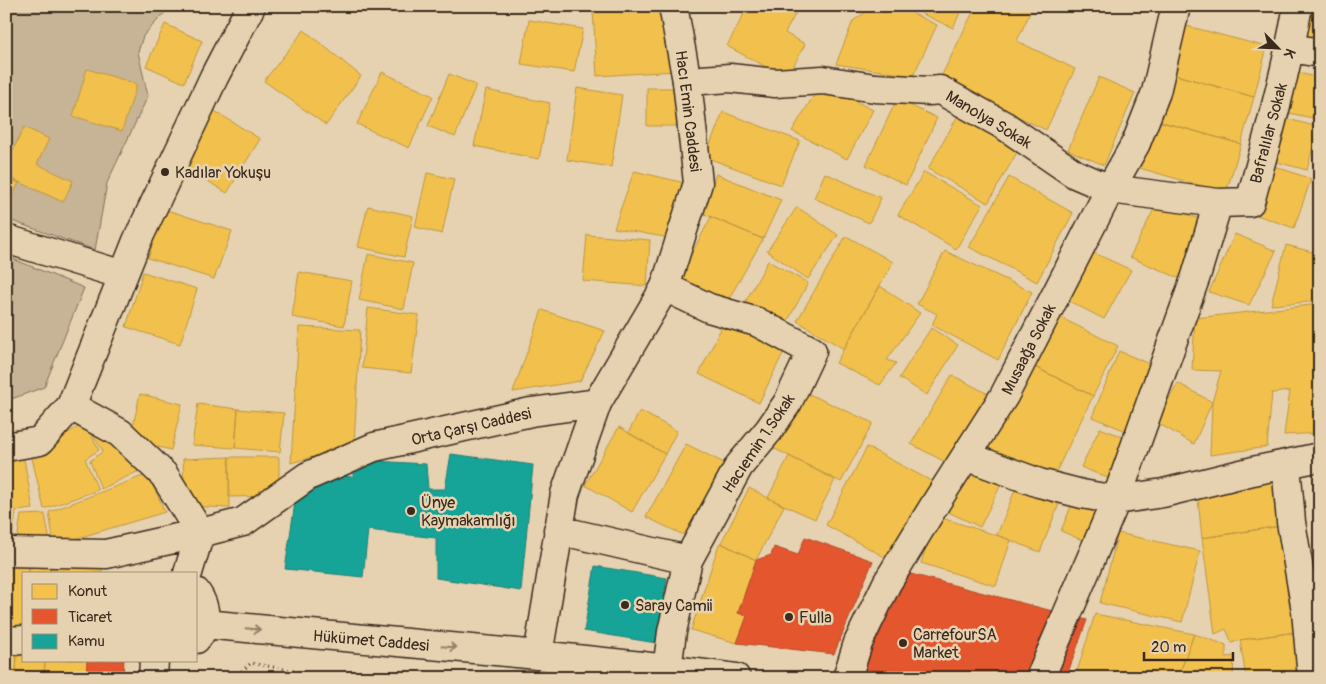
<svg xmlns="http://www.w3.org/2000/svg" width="1326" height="684" font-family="Pangolin,sans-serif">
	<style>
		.green { fill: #c7b496; stroke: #816f5a }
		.homes { fill: #f2c14e; stroke: #bb9440 }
		.shops { fill: #e4572e; stroke: #b14a29 }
		.public { fill: #17a398; stroke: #227f73 }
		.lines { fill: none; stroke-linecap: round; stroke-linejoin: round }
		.street-casing { stroke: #3b2a1e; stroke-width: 31 }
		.secondary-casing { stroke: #3b2a1e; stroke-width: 31 }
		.path { stroke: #3b2a1e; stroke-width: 3; stroke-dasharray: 1 4; stroke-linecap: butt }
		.street { stroke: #e6d2b0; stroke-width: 28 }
		.secondary { stroke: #e6d2b0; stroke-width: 28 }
		.oneway { stroke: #907e67 }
		.poi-dot { fill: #3b2a1e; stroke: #e6d2b0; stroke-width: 2 }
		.labels { text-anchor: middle; stroke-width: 5; stroke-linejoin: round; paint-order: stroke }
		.street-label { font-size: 16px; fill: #3b2a1e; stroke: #e6d2b0 }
		.poi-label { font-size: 16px; fill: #3b2a1e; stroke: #e6d2b0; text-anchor: start }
	</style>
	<rect width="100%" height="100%" fill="#e6d2b0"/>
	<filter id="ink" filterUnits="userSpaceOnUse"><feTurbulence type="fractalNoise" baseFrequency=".02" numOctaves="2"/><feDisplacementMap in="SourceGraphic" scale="10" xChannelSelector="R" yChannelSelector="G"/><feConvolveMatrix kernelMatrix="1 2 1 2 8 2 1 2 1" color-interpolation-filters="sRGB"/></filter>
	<g filter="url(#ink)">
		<path class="green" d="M6,6H171L143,36L138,52L148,96L107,183L95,250L6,219Z
			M6,256L84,288L44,387L6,401Z"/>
		<path class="homes" d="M351,6H373L370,14Z
			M671,6L675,71L597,76L593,11Z
			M748,6L799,7L785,33L805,44L787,78L727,46Z
			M890,6H897L937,25L913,76L836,64L853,21L871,8L886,13Z
			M905,6H963L953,28Z
			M976,6H1033L1017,41L1075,69L1046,130L940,79Z
			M1305,7L1320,10V47L1298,42Z
			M529,20L583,29L574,72L521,64Z
			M165,24L202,41L184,83L146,66Z
			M1179,24L1267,47L1254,97L1165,72Z
			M304,30L361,76L326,125L264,81Z
			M87,69L137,84L122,131L73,116Z
			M1290,71L1320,78V108L1317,119L1280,111Z
			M382,72L433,96L409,148L357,124Z
			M1165,72L1254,97L1241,144L1151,119Z
			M449,74L476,85L455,137L428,126Z
			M1099,77L1135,93L1104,165L1068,150Z
			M821,84L873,110L847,159L792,131Z
			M577,88L622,95L611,167L567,160Z
			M647,88H683L684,126H647Z
			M486,90L550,103L539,159L474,146Z
			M897,99L937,118L906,185L866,165Z
			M213,110L260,139L227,193L180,164Z
			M723,112L800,141L781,185L705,157Z
			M960,112L1020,147L988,203L928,169Z
			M1280,117L1318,127L1307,170L1269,160Z
			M1151,119L1241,144L1226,193L1136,167Z
			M24,127L49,139L37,164L73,181L63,202L6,176V165Z
			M1320,144V159L1316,158Z
			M1271,165L1311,179L1294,228L1254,214Z
			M634,171L689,184L670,238L614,228Z
			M924,172L982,205L956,249L898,215Z
			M427,173L454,179L442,234L415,227Z
			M825,173L881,198L869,223L814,198Z
			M716,174L781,200L763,239L702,213Z
			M6,177L19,183L6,211Z
			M1009,177L1073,213L1037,282L969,247Z
			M1320,197V220L1316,198Z
			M1157,203L1221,227L1195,285L1130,257Z
			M368,206L413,216L404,257L358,247Z
			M797,207L838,235L808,279L767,251Z
			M164,209L232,231L214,279L148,258Z
			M711,217L763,239L723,309L674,287Z
			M1235,234L1276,251L1249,305L1209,292Z
			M587,235L650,240L647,286L583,281Z
			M846,236L893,262L844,349L797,321Z
			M1286,245L1320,254V301L1271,305Z
			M945,251L1032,292L998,360L932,325L937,314L917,304Z
			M1090,251L1131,270L1104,319L1065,299Z
			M368,254L413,263L404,309L359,300Z
			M768,261L808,283L783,330L742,308Z
			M143,272L197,289L180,344L126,327Z
			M299,272L352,281L344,326L292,317Z
			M880,286L920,313L887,360L896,363L880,385L836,363Z
			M1320,304V433L1284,435L1290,391L1272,393L1267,447L1210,455L1212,402L1221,371L1192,370L1195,318Z
			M368,308L419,315L411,373L362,368Z
			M542,310L605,331L580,381L513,392Z
			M1055,315L1118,346L1093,396L1031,365Z
			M727,316L787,345L759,403L699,374Z
			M299,327L360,330L354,445L291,463Z
			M931,328L958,345L927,395L899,378Z
			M1119,351L1168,372L1141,437L1092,417Z
			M1031,365L1093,396L1052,480L988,448Z
			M952,375L994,397L955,467L911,444Z
			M1178,383L1212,402L1194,444L1156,422Z
			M798,389L873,423L841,482L767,445Z
			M140,394L182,404L171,450L130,440Z
			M198,404L238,409L235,448L192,445Z
			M238,409L284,413L280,452L235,448Z
			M640,411L677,431L665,454L628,433Z
			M85,423L99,450L85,459L98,490L44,509L31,454Z
			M619,427L665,454L632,512L585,485Z
			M1100,428L1146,446L1127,486L1081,467Z
			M110,433L141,470L101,489L90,461L103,451L94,437Z
			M686,444L730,466L690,538L646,517Z
			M867,447L935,483L894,562L826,525Z
			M23,454L33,509L16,511L11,548H6V456Z
			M789,456L835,480L815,519L768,498Z
			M229,457H279V496L229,497Z
			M229,457L230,508L185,506L183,459Z
			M968,461L1004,478L980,527L944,510Z
			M148,474L165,512L54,545L49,512Z
			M1274,480L1281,526L1202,538L1197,489Z
			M1017,485L1060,501L1040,552L997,535Z
			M749,488L784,506L756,560L721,543Z
			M1074,499L1116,516L1103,549L1061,531Z
			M45,514L50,542L16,548L21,515Z
			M936,516L1011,540L996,586L921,563Z
			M1281,526L1296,632L1240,640L1232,643L1226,629L1215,634L1202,538Z
			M1118,533L1200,551L1182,622L1100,603Z
			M721,543L756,560L738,613L747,616L737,643L691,630L719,544Z
			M1320,553V604L1312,605L1307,555Z
			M6,565L29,566V573H24V632L6,631Z
			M29,566H50V573H29Z
			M50,566H102V573H50Z
			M1095,614L1194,634L1178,678H1075Z
			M1296,632L1303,678H1246L1240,640Z
			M1194,634L1226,645V657L1234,656L1233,678H1178Z
			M6,650H17L16,678H6Z
			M17,650H24V660H45L44,678H16Z
			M45,660H87L86,678H44Z"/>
		<path class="shops" d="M805,537L873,561L834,654L737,643L747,616L738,613L756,560L771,555L774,547L798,555Z
			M907,573L1087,620L1066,678H922L863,669Z
			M87,660H124L123,678H86Z"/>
		<path class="public" d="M451,454L533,465L521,591L436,578V538L368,530L363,577L285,569L297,489L313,491L314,474L353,477L358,460L426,464L428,489H445Z
			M595,566L667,578L656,643L584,631Z"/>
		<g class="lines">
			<g class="street-casing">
				<path id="street" d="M1291,48L1320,53
					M687,81L730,78L775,83L823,80L875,88L929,91L940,90L1005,126L1075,174L1110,189L1218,203L1250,202C1268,137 1286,72 1298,6
					M6,239L123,275
					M665,287L709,308L757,322L812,351L788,402L769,430L739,466L688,560
					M71,406L120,433L164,475L200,533L188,573
					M6,447L40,441L71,406L137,241L214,77L251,6
					M966,456L1039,483L1082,494L1116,500L1163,493L1253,471L1320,457
					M1286,465L1291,522L1306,611L1312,678
					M558,530L688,560L672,632L667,669
					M6,552L106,554L200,533L243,522L308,476L374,447L531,412L597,403L565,494L538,655L642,666L643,678
					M847,678L858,643L887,583L937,501L1004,396L1110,189L1136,143L1156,92L1176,6
					M1040,678L1116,500L1196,276L1218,203"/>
			</g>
			<g class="secondary-casing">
				<path id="secondary" d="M597,403L665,287L698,183L687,81L673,6
					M196,592C206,606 209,626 196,639
					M204,624L538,655
					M6,641L24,640
					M642,666L736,678
					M153,678L154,660"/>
			</g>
			<path class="path" d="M234,678L251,663L333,678"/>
			<use href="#street" class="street"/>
			<use href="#secondary" class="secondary"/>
		</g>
		<defs><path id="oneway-shaft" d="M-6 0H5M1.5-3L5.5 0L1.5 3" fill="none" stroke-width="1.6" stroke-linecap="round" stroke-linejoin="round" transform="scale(1.25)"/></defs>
		<g class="oneway">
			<use href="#oneway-shaft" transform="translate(253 629) rotate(5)"/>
			<use href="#oneway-shaft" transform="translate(449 647) rotate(5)"/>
		</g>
	</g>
	<g class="poi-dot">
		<circle cx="165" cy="172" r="5"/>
		<circle cx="411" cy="511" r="5"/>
		<circle cx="625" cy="605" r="5"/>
		<circle cx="789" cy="617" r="5"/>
		<circle cx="903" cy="643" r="5"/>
	</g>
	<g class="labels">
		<g class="street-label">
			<text transform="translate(689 111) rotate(83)" y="6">Hacı Emin Caddesi</text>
			<text transform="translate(989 119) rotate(31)" y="6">Manolya Sokak</text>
			<text transform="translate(1268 133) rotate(-75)" y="6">Bafralılar Sokak</text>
			<text transform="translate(1028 349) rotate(-63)" y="6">Musaağa Sokak</text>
			<text transform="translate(471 426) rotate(-13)" y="6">Orta Çarşı Caddesi</text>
			<text transform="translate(758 443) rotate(-56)" y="6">Hacıemin 1.Sokak</text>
			<text transform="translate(371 640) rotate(5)" y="6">Hükümet Caddesi</text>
		</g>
		<g class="poi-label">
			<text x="175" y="178">Kadılar Yokuşu</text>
			<text x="421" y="508">Ünye<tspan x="421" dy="18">Kaymakamlığı</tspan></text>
			<text x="635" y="611">Saray Camii</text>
			<text x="799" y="623">Fulla</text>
			<text x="913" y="640">CarrefourSA<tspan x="913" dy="18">Market</tspan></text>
		</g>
	</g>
	<rect width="1326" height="684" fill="none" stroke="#e6d2b0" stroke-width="25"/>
	<rect x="12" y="12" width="1301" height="659" fill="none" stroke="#3b2a1e" stroke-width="2" filter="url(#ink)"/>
	<rect x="22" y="572" width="175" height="90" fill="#e6d2b0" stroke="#a28f76"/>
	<rect x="32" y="584" width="25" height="15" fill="#f2c14e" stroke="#a28f76"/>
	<text x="68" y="596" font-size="15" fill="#3b2a1e">Konut</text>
	<rect x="32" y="609" width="25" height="15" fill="#e4572e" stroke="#a28f76"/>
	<text x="68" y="622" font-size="15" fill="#3b2a1e">Ticaret</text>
	<rect x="32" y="634" width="25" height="15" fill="#17a398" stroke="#a28f76"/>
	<text x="68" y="646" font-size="15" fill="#3b2a1e">Kamu</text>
	<g transform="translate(1278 48) rotate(114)" stroke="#e6d2b0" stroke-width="4" paint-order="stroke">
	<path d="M0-4L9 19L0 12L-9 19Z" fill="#3b2a1e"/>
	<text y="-8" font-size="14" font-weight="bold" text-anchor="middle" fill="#3b2a1e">K</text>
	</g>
	<path d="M1144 652v8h89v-8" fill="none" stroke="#3b2a1e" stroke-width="2.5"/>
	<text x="1151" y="652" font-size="15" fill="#3b2a1e" stroke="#e6d2b0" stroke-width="4" paint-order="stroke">20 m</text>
</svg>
